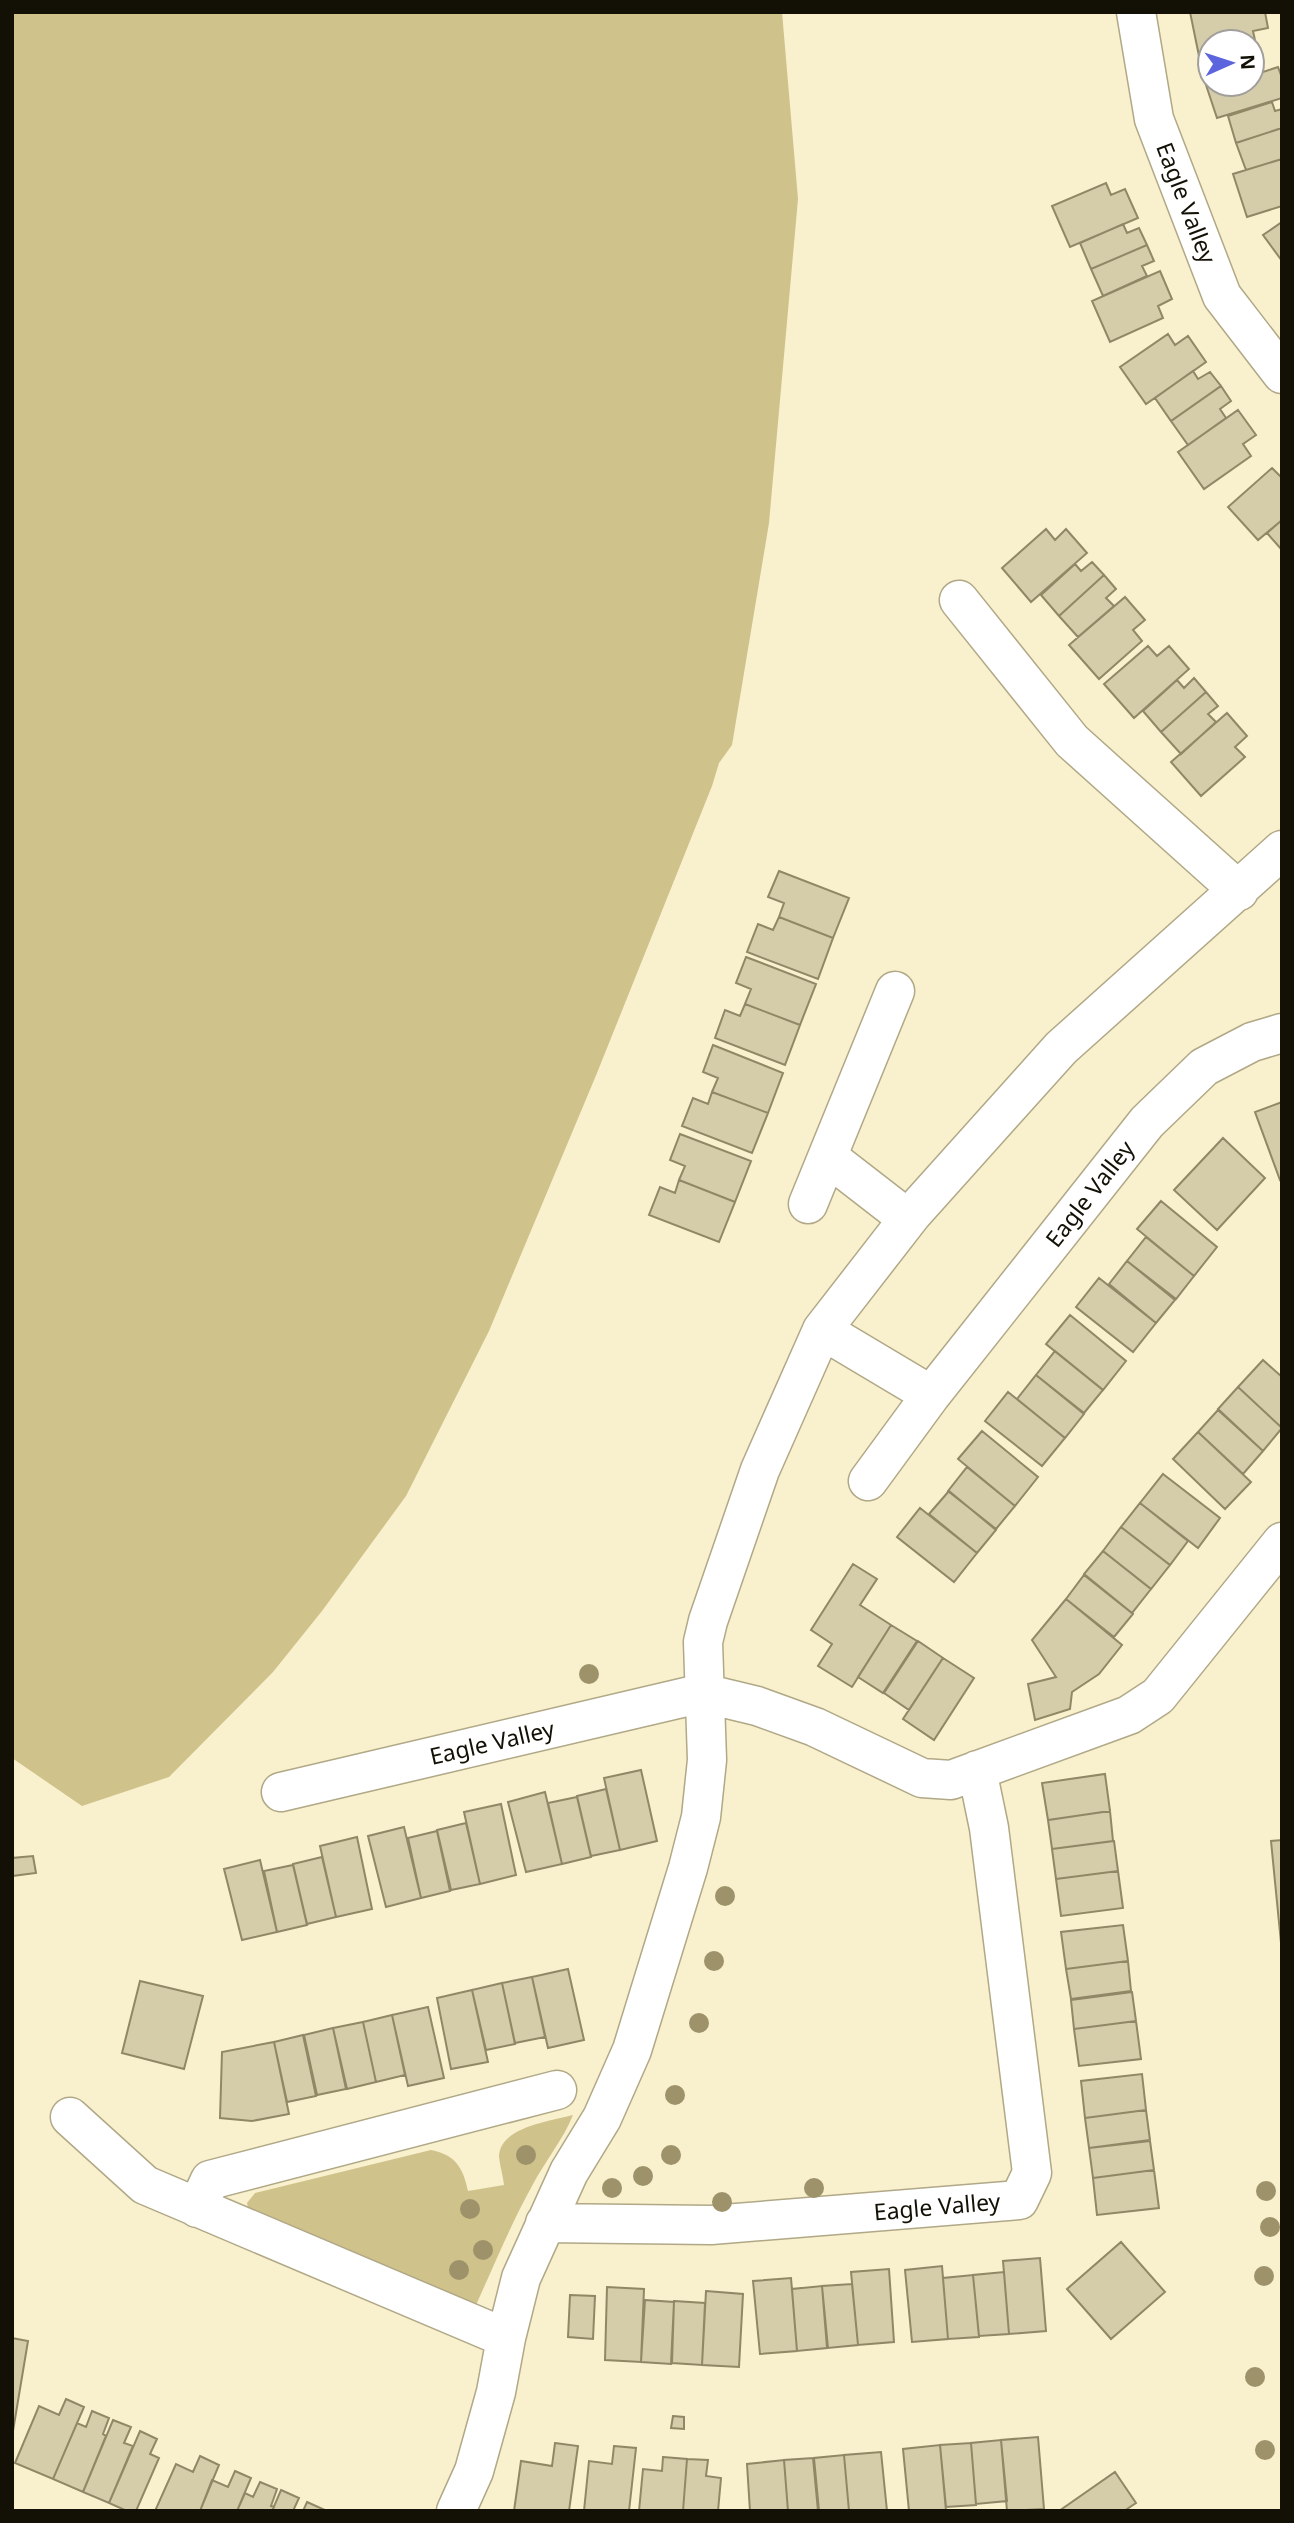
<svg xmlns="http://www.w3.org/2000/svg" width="1294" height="2523" font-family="'Noto Sans',sans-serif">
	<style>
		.green { fill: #d0c28b }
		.building { fill: #d5cdaa; stroke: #8f8766; stroke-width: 2 }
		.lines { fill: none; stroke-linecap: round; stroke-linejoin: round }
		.minor-casing { stroke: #b0a886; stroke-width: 41 }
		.minor { stroke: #fff; stroke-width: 38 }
		.tree { fill: #9d926a }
		.labels { text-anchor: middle; stroke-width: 5; stroke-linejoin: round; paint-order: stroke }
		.street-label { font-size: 23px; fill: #131005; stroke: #fff }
	</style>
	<rect width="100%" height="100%" fill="#f9f0cd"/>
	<path class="green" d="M12,12H782L798,199L769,523L732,745L719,763L712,786L597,1073L489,1331L406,1496L322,1611L273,1672L169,1777L82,1806L12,1758Z
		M573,2115C563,2140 545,2161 532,2186C511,2224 494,2265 476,2305L249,2212L247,2203L255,2193L431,2150C456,2155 463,2168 468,2191L504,2185C503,2176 500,2166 499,2157C499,2127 551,2121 573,2115Z"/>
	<path class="building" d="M1190,12H1265L1268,28L1253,31L1256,45L1252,46V42H1210V54L1199,56Z
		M1259,58L1263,72L1278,67L1282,78V98L1217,118L1203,76L1210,74V84H1252V60Z
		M1272,102L1275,111L1282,109V128L1236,143L1228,116Z
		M1282,128V159L1246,170L1236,143Z
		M1282,159V206L1247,217L1233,174Z
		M1106,183L1111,195L1125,189L1138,218L1070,247L1052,206Z
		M1282,222V261L1263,235Z
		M1123,224L1127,233L1139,228L1147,245L1091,269L1080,243Z
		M1147,245L1154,261L1142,266L1147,276L1103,296L1091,269Z
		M1160,271L1172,299L1158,306L1163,318L1110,342L1092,301Z
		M1168,334L1175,345L1188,336L1206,362L1146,404L1120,367Z
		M1193,371L1198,379L1210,372L1221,386L1171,421L1155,398Z
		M1221,386L1231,401L1220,409L1226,418L1188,445L1171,421Z
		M1238,410L1256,435L1243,444L1251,456L1204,489L1178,452Z
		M1272,468L1282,478V520L1258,540L1228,507Z
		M1282,520V550L1267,533Z
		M1046,529L1055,540L1066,529L1087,553L1031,602L1002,568Z
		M1092,562L1104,575L1059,616L1041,595L1075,564L1081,571Z
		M1104,575L1116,589L1106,598L1114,606L1078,637L1059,616Z
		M1125,597L1145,620L1133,630L1142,641L1099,679L1069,645Z
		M1148,646L1157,656L1169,646L1189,669L1134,718L1104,684Z
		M1194,678L1206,692L1161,732L1143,711L1177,680L1184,688Z
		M1206,692L1218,706L1208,714L1216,722L1181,754L1161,732Z
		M1227,713L1247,736L1235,747L1245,757L1201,796L1171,762Z
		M779,871L849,898L833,938L779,917L784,903L768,897Z
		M779,917L833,938L818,979L747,952L758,924L773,930Z
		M746,957L816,984L800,1025L745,1004L751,989L736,983Z
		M745,1004L800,1025L785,1065L715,1038L725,1010L740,1016Z
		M713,1045L783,1073L768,1113L712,1092L718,1078L703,1072Z
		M712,1092L768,1113L752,1153L682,1126L693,1098L708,1104Z
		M1282,1102V1179L1280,1180L1255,1112Z
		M680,1134L751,1161L735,1202L679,1180L685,1166L670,1160Z
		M1223,1138L1265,1178L1217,1230L1174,1190Z
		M679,1180L735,1202L719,1242L649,1215L660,1187L675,1193Z
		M1161,1201L1217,1247L1194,1276L1137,1229Z
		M1146,1237L1194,1276L1176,1299L1127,1261Z
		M1127,1261L1175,1300L1156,1323L1109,1284Z
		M1099,1278L1156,1323L1133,1352L1076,1307Z
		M1070,1315L1126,1361L1103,1390L1046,1344Z
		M1055,1351L1103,1390L1084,1413L1036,1375Z
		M1263,1360L1282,1377V1428L1238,1387Z
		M1036,1375L1084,1414L1065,1438L1017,1399Z
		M1238,1387L1282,1428L1263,1451L1218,1409Z
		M1008,1392L1065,1438L1042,1466L985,1421Z
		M1218,1410L1263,1451L1243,1474L1198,1432Z
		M982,1431L1038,1477L1015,1506L958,1459Z
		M1198,1432L1251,1482L1225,1509L1173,1459Z
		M967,1467L1015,1506L996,1529L948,1491Z
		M1163,1474L1220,1518L1198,1548L1140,1503Z
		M949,1491L996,1530L977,1553L929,1514Z
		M1140,1503L1188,1541L1170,1565L1121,1527Z
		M920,1508L977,1553L954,1582L897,1537Z
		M1121,1527L1170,1565L1151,1589L1103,1551Z
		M1103,1551L1151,1589L1132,1613L1084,1574Z
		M853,1564L877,1579L860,1605L891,1625L852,1687L818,1666L832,1644L811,1630Z
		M1084,1575L1133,1614L1114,1637L1066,1599Z
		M1066,1599L1122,1645L1099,1674L1072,1692L1070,1709L1035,1720L1028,1684L1056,1677L1032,1640Z
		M891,1625L917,1641L883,1693L858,1677Z
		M918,1641L943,1658L909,1710L884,1693Z
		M943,1658L974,1678L934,1740L903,1719Z
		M641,1770L657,1841L620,1850L604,1778Z
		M1105,1774L1110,1811L1048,1820L1042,1783Z
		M606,1789L620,1850L591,1856L577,1796Z
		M545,1792L562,1864L526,1872L508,1802Z
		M577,1797L591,1857L562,1864L548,1803Z
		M501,1804L516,1875L480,1884L464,1812Z
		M1110,1811L1113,1841L1052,1849L1048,1820Z
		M466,1823L480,1884L451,1890L437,1830Z
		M404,1827L421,1898L386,1907L368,1836Z
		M437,1831L450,1891L421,1898L408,1838Z
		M357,1837L372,1909L336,1917L320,1846Z
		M1282,1840V1953L1271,1841Z
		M1114,1841L1118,1871L1056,1879L1052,1849Z
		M33,1856L36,1873L12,1876V1858Z
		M322,1857L336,1917L307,1924L293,1864Z
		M260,1860L277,1932L242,1940L224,1869Z
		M293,1865L307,1925L277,1932L264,1871Z
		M1118,1871L1123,1908L1061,1916L1056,1879Z
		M1123,1925L1128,1961L1066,1969L1061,1932Z
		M1128,1961L1131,1991L1071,1999L1066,1969Z
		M568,1969L584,2040L548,2048L532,1977Z
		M532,1977L545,2037L515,2043L502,1983Z
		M140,1981L203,1996L184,2069L122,2053Z
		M502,1983L515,2044L486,2050L472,1990Z
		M472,1990L488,2062L451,2069L437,1998Z
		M1132,1992L1136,2021L1074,2029L1071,2000Z
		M428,2007L444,2078L408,2086L392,2015Z
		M392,2015L405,2075L376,2082L363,2022Z
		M1136,2021L1141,2059L1079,2066L1074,2029Z
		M363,2022L376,2082L347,2089L333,2028Z
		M333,2028L346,2089L317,2095L304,2035Z
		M303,2035L316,2096L287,2102L274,2042Z
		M274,2042L289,2114L252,2121L220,2118L222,2052Z
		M1142,2074L1146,2110L1085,2118L1081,2081Z
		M1146,2110L1150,2140L1089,2148L1085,2118Z
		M1150,2141L1154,2170L1093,2178L1089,2148Z
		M1154,2170L1159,2208L1097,2215L1093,2178Z
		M1121,2242L1165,2292L1111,2339L1067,2289Z
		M1040,2258L1046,2331L1009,2334L1003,2261Z
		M942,2266L948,2339L912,2342L905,2270Z
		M889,2269L894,2342L858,2345L851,2272Z
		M1004,2272L1009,2334L979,2336L973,2275Z
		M973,2275L979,2337L948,2339L943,2278Z
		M791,2278L797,2351L760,2354L753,2281Z
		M852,2284L858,2345L828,2348L822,2286Z
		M822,2286L827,2348L797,2351L792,2289Z
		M607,2287L644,2289L641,2362L605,2360Z
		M706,2291L743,2294L739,2367L702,2365Z
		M570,2295L595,2296L593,2339L568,2337Z
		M645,2300L674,2302L671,2364L641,2362Z
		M674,2301L705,2303L702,2365L672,2363Z
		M12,2338L28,2341L13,2431H12Z
		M66,2399L84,2407L53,2479L15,2463L39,2406L59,2415Z
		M92,2411L109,2418L103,2434L106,2436L83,2492L53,2479L77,2423L86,2427Z
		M673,2416L684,2417V2429L671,2428Z
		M113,2420L131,2427L124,2443L133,2446L109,2503L83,2492Z
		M140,2431L157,2439L150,2454L159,2458L136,2511H127L109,2503Z
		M1038,2437L1044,2509L1007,2511L1001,2440Z
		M1001,2440L1007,2501L976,2504L971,2443Z
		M555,2443L578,2446L569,2511H514L521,2461L552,2466Z
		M971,2443L976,2505L946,2507L940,2445Z
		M940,2445L946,2511H909L903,2449Z
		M614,2446L636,2448L629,2511H584L589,2461L612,2464Z
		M881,2452L887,2511H849L844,2455Z
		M844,2455L849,2511H819L814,2458Z
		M200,2456L219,2465L200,2511H155L176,2464L193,2472Z
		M663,2457L687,2459L683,2511H639L643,2469L662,2471Z
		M813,2458L818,2511H788L784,2460Z
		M687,2459L708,2460L706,2476L721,2478L718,2511H683Z
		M784,2460L788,2511H750L747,2464Z
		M235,2471L251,2478L237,2511H200L212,2480L228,2487Z
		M1115,2472L1136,2503L1124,2511H1059Z
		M260,2482L277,2489L271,2506L274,2507L272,2511H237L245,2493L253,2497Z
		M281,2490L299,2498L293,2511H272Z
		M307,2502L325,2510L324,2511H303Z"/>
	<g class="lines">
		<g class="minor-casing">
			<path id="minor" d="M1136,12L1154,119L1222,296L1282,374
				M959,600L1072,741L1239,891
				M828,1157L908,1219
				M808,1204L895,991
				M822,1330L931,1395
				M868,1481L931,1395L1147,1122L1204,1067L1252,1042L1282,1033
				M281,1792L703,1693L757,1706L815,1727L922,1778L951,1780L1129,1715L1158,1696L1282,1542
				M70,2117L145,2185L506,2338
				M197,2208L210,2180L557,2090
				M545,2223L711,2225L1019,2200L1032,2173L989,1828L977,1770
				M456,2511L474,2471L496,2392L506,2338L521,2278L569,2172L602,2118L632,2050L688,1868L701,1817L707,1760L703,1642L708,1621L760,1470L822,1330L912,1214L1061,1048L1282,850"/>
		</g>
		<use href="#minor" class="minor"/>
	</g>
	<g class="tree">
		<circle cx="589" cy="1674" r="10"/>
		<circle cx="725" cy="1896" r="10"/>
		<circle cx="714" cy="1961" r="10"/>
		<circle cx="699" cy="2023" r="10"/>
		<circle cx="675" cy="2095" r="10"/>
		<circle cx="526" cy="2155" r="10"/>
		<circle cx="671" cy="2155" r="10"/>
		<circle cx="643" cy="2176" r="10"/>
		<circle cx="612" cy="2188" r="10"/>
		<circle cx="814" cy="2188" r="10"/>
		<circle cx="1266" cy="2191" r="10"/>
		<circle cx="722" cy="2202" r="10"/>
		<circle cx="470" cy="2209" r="10"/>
		<circle cx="1270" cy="2227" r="10"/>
		<circle cx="483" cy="2250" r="10"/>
		<circle cx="459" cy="2270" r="10"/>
		<circle cx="1264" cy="2276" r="10"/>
		<circle cx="1255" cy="2377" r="10"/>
		<circle cx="1265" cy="2450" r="10"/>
	</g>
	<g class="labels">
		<g class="street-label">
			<text transform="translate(1186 203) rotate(69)" y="8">Eagle Valley</text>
			<text transform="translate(1090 1194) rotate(-52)" y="8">Eagle Valley</text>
			<text transform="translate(492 1743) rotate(-13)" y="8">Eagle Valley</text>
			<text transform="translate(937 2207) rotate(-5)" y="8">Eagle Valley</text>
		</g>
	</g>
	<rect width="1294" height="2523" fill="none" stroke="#131005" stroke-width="28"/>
	<g transform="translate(1231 63) rotate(87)"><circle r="33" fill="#ffffff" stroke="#a19f9b" stroke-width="2"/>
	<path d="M0-5L12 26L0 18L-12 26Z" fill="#5c65dd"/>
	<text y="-10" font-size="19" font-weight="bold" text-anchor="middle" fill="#131005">N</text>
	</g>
</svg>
